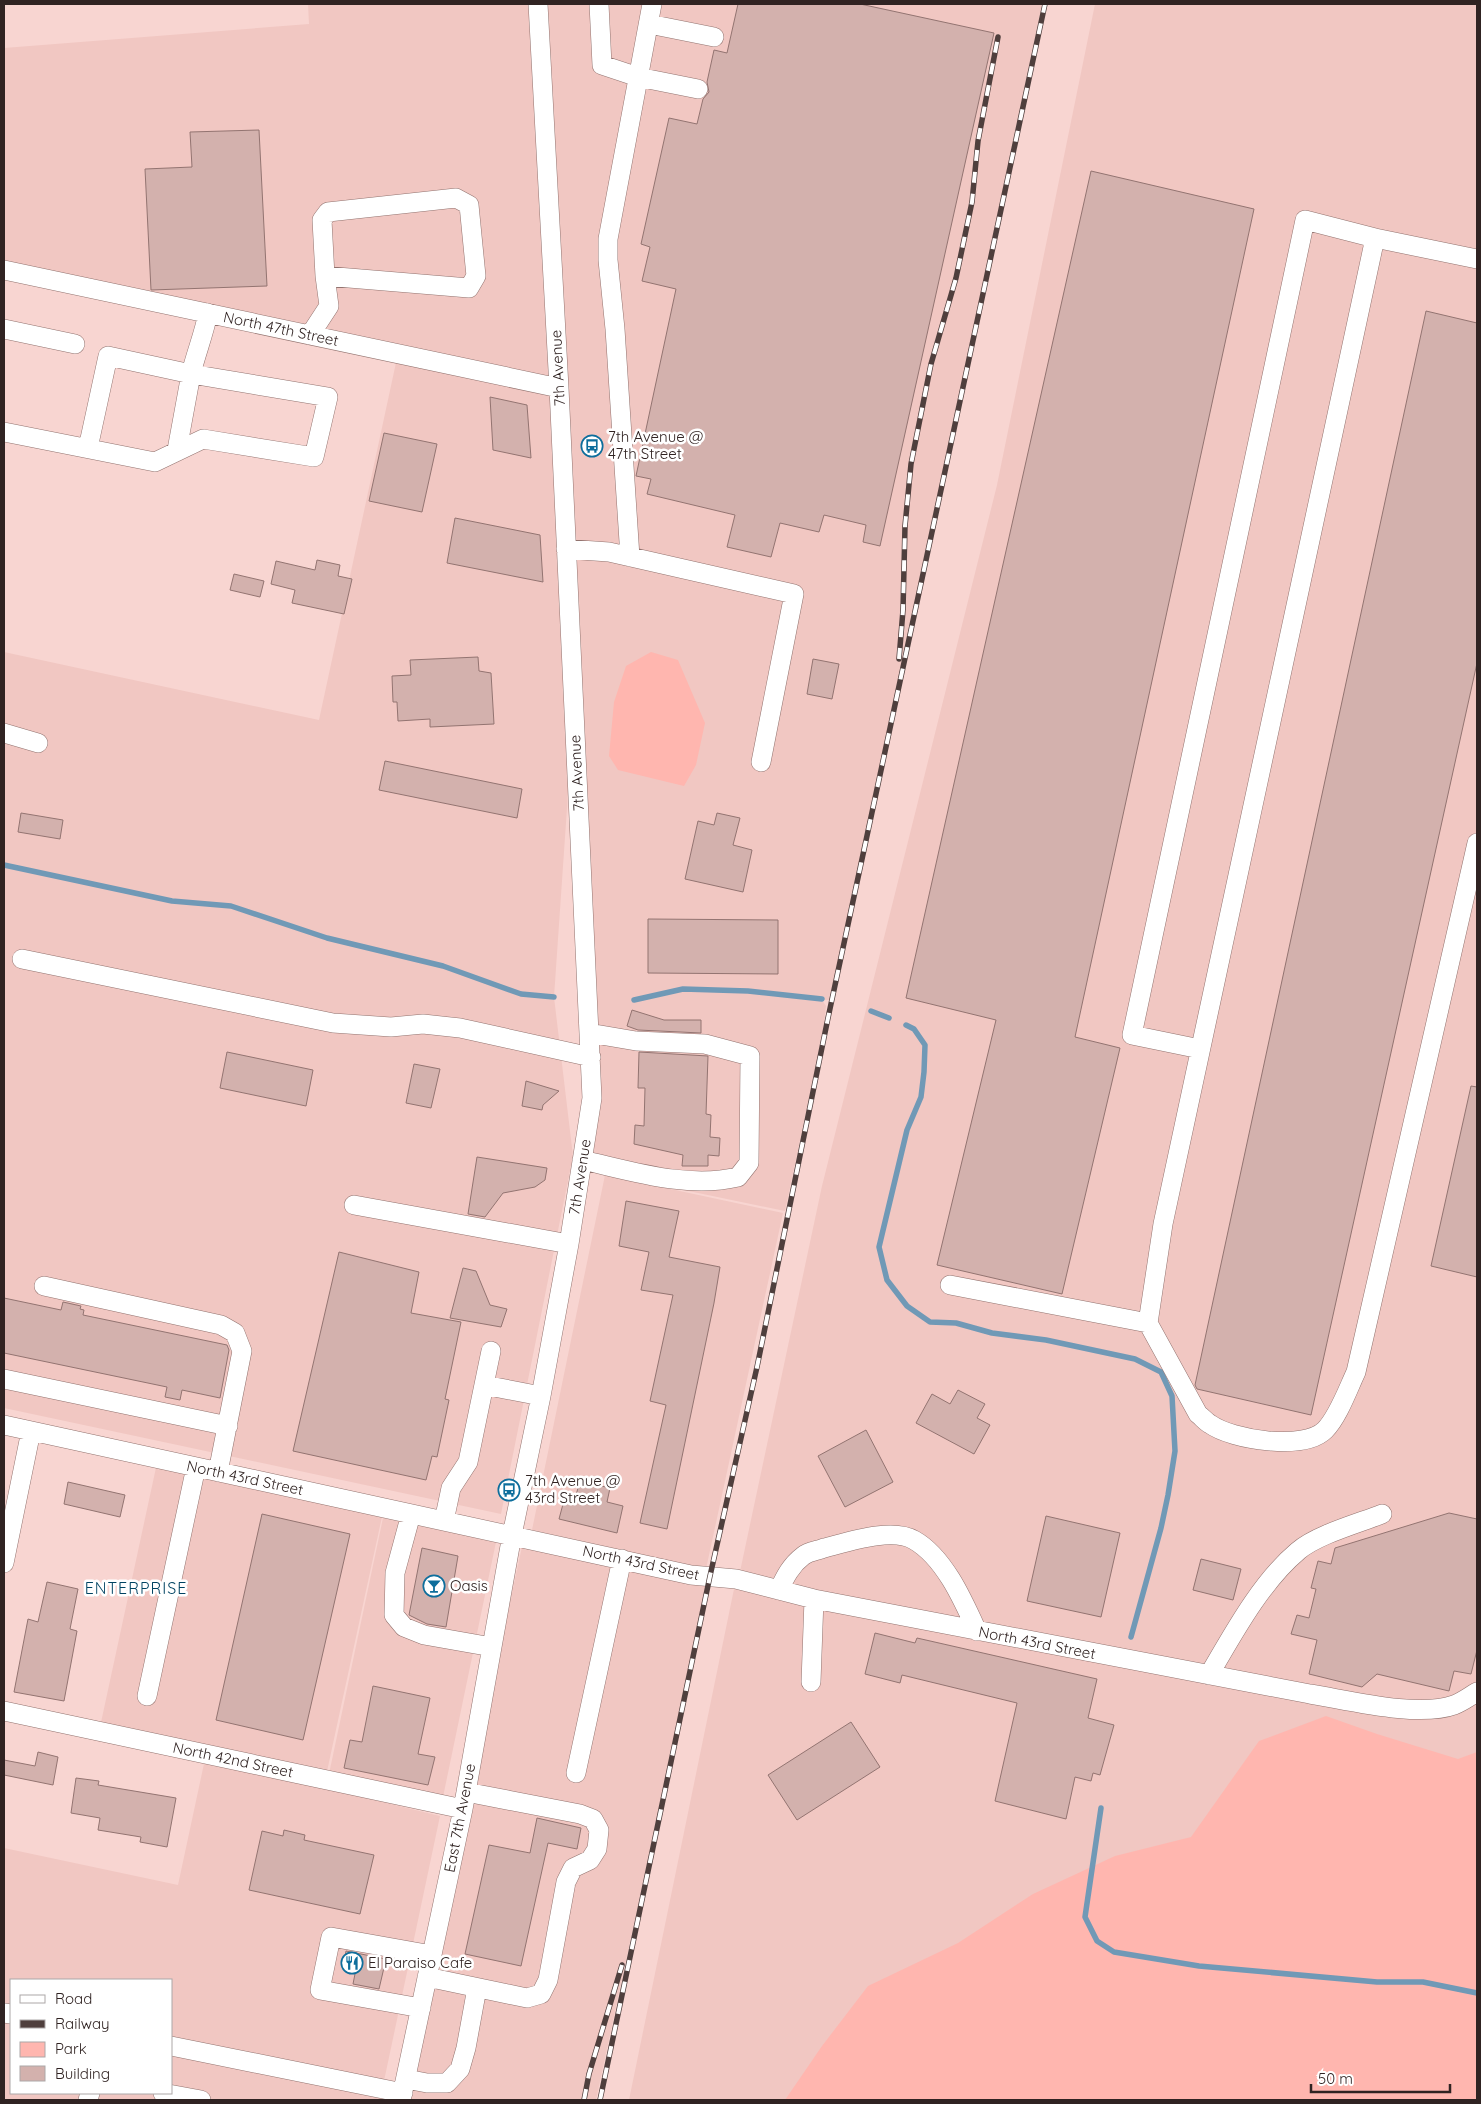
<svg xmlns="http://www.w3.org/2000/svg" width="1481" height="2104" font-family="Quicksand,sans-serif">
	<style>
		.built { fill: #f1c7c2; fill-rule: evenodd }
		.green { fill: #ffb6af }
		.lines { fill: none; stroke-linecap: round; stroke-linejoin: round }
		.stream { stroke: #7099b6; stroke-width: 5.5 }
		.building { fill: #d3b1ad; stroke: #937471 }
		.minor-casing { stroke: #92736f; stroke-width: 20 }
		.minor { stroke: #fff; stroke-width: 19 }
		.rail-casing { stroke: #4f3f3d; stroke-width: 5.5 }
		.rail { stroke: #fff; stroke-width: 4; stroke-dasharray: 11; stroke-linecap: butt }
		.labels { text-anchor: middle; stroke-width: 5; stroke-linejoin: round; paint-order: stroke }
		.street-label { font-size: 15px; fill: #302322; stroke: #fff }
		.poi-label { font-size: 15px; fill: #302322; stroke: #fff; text-anchor: start }
		.neighbourhood-label { font-size: 16px; letter-spacing: 1px; fill: #004362; stroke: #fff }
	</style>
	<rect width="100%" height="100%" fill="#f8d5d1"/>
	<path class="built" d="M308,4H531L553,386L4,265V48L309,24Z
		M541,4H1042L832,1000H822L826,1006L823,1032L785,1211L583,1169L593,1092Z
		M1095,4H1477V1792L957,2100H629L734,1589L959,1633L738,1581L822,1186L997,485Z
		M397,358L558,391L571,750L554,997L573,1156L501,1514L4,1408V652L319,720Z
		M605,1175L783,1213L706,1569L532,1530Z
		M157,1463L383,1512L326,1776L100,1727Z
		M383,1518L496,1542L443,1797L329,1774Z
		M523,1542L708,1580L596,2100H402Z
		M205,1759L440,1816L380,2100H4V1848L178,1885ZM11,1980H171V2093H11Z"/>
	<path class="green" d="M651,652L678,660L705,723L696,765L684,786L618,770L609,756L614,702L626,666Z
		M1326,1716L1377,1734L1458,1759L1477,1752V2100H785L822,2046L868,1986L958,1943L1033,1894L1115,1856L1191,1837L1259,1741Z"/>
	<g class="lines">
		<path class="stream" d="M4,865L172,901L231,906L327,938L443,966L521,994L554,997
			M634,1000L683,989L748,991L822,999
			M871,1011L889,1018
			M906,1025L914,1029L925,1045L924,1072L921,1097L907,1130L879,1247L887,1280L907,1306L930,1322L956,1323L992,1333L1046,1340L1135,1359L1161,1372L1172,1396L1175,1451L1168,1495L1161,1528L1131,1637
			M1101,1808L1085,1917L1097,1941L1114,1952L1199,1966L1377,1982H1423L1477,1993"/>
	</g>
	<path class="building" d="M738,4H860L994,33L880,546L863,542L866,525L824,515L819,532L780,523L771,557L727,547L735,515L647,494L651,479L636,476L676,289L642,281L650,247L641,244L669,118L697,124L703,99L709,92L707,82L714,50L727,53Z
		M259,130L267,286L151,290L145,169L192,167L190,132Z
		M1091,171L1254,209L1075,1037L1120,1048L1062,1294L937,1265L996,1020L906,998Z
		M1426,311L1477,323V663L1311,1415L1197,1389L1195,1385Z
		M490,397L527,405L531,458L493,450Z
		M384,433L437,444L422,512L369,501Z
		M455,518L540,535L543,582L447,563Z
		M317,560L340,565L338,576L352,579L344,614L292,603L295,590L271,584L276,561L315,570Z
		M234,574L264,581L260,597L230,590Z
		M478,657L479,671L491,673L494,724L430,727V719L398,721L397,702H393L392,676L411,675L410,660Z
		M813,659L839,664L832,699L807,694Z
		M385,761L522,789L517,818L379,790Z
		M21,813L63,820L60,839L18,832Z
		M717,813L740,818L733,845L752,850L743,892L685,879L698,821L714,825Z
		M648,919L778,920V974L648,973Z
		M632,1010L664,1020H701V1033L638,1030L627,1026Z
		M227,1052L313,1070L306,1106L220,1088Z
		M639,1052L708,1056L706,1114L711,1115L710,1137L720,1138L719,1156L708,1155V1166H682L683,1155L634,1144L635,1125L644,1126L645,1088H638Z
		M414,1064L440,1069L431,1108L406,1103Z
		M526,1081L559,1091L543,1105L542,1110L522,1106Z
		M1471,1086L1477,1087V1277L1431,1266Z
		M477,1157L547,1168L545,1180L535,1187L503,1193L485,1217L468,1214Z
		M626,1201L679,1211L669,1257L720,1267L714,1303L667,1529L640,1523L666,1405L650,1401L673,1295L641,1290L649,1252L619,1246Z
		M339,1252L419,1272L411,1313L461,1322L445,1399L449,1400L437,1457L432,1456L426,1480L293,1451Z
		M463,1268L476,1271L490,1305L507,1309L501,1327L450,1318Z
		M4,1298L61,1310L63,1302L81,1306L80,1309L84,1310L83,1315L227,1345L229,1350L220,1398L182,1390L180,1400L165,1397L167,1387L4,1353Z
		M958,1390L985,1404L977,1418L990,1425L974,1454L916,1423L932,1394L950,1404Z
		M866,1430L893,1482L845,1507L818,1456Z
		M580,1481L610,1488L607,1502L623,1506L617,1533L559,1519L566,1493L576,1495Z
		M68,1482L125,1495L120,1517L64,1504Z
		M1449,1513L1477,1519V1650L1471,1674L1454,1671L1449,1691L1377,1674L1362,1687L1309,1674L1317,1640L1291,1634L1297,1615L1309,1618L1316,1589L1311,1588L1318,1561L1331,1564L1335,1548Z
		M262,1514L350,1534L303,1740L216,1720Z
		M1046,1516L1120,1533L1101,1617L1027,1601Z
		M422,1548L458,1556L446,1627L427,1624L409,1615Z
		M1201,1559L1241,1569L1233,1600L1193,1590Z
		M47,1582L78,1589L70,1629L77,1631L64,1701L14,1692L28,1619L38,1622Z
		M875,1633L915,1643L917,1638L1097,1679L1088,1718L1114,1725L1100,1775L1093,1773L1091,1781L1075,1777L1066,1819L995,1801L1017,1703L902,1675L900,1683L865,1674Z
		M373,1686L430,1698L418,1754L435,1757L428,1785L344,1768L350,1740L362,1742Z
		M851,1722L880,1767L797,1820L768,1775Z
		M38,1752L58,1757L53,1785L4,1775V1760L35,1766Z
		M76,1778L99,1781L98,1785L176,1798L167,1847L140,1842L141,1837L98,1830L100,1818L71,1813Z
		M537,1818L581,1828L577,1849L548,1843L521,1966L465,1954L489,1845L530,1853Z
		M284,1830L305,1835L304,1840L374,1855L360,1914L249,1890L262,1831L283,1836Z
		M346,1951L386,1959L379,1989L353,1984L356,1969L343,1967Z"/>
	<g class="lines">
		<g class="minor-casing">
			<path id="minor" d="M599,4L602,65L638,77L698,89
				M649,24L714,37
				M1477,259L1375,238L1163,1224L1148,1323L1198,1414C1202,1417 1206,1422 1210,1424C1232,1440 1304,1451 1325,1430C1338,1417 1348,1389 1356,1372L1477,843
				M4,270L559,388
				M4,329L75,344
				M310,335L329,306L325,276L322,220L328,212L456,198L469,205L476,276L469,288L325,276
				M4,432L155,462L203,439L314,457L328,397L191,374L177,450
				M88,448L108,356L191,374C196,353 204,334 208,313
				M566,549L609,552L794,594L761,762
				M630,557L615,329L608,260V239L652,4
				M4,733L38,743
				M22,959L333,1023L391,1027L423,1024L460,1028L591,1057
				M1200,1049L1132,1035L1305,220L1375,238
				M582,1160C632,1171 687,1189 738,1177L749,1163L750,1056L705,1044L636,1041L589,1033
				M354,1205L569,1244
				M950,1285L1148,1323
				M44,1286L221,1325L235,1333L242,1351L218,1472
				M4,1379L228,1426
				M484,1385L541,1396
				M4,1425L691,1575L736,1579L814,1599L1310,1694C1348,1700 1418,1718 1454,1705C1462,1702 1470,1696 1477,1692
				M411,1514L395,1573L394,1615L404,1627L424,1635L492,1647
				M444,1521L451,1488L468,1462L491,1351
				M4,1563L31,1431
				M779,1590C785,1577 791,1565 803,1556C809,1551 817,1551 824,1548C848,1542 892,1527 914,1540C944,1557 963,1600 977,1631
				M1209,1675C1233,1634 1261,1582 1298,1551C1316,1535 1359,1523 1382,1514
				M811,1682L814,1599
				M147,1696L196,1467
				M4,1711L463,1809
				M576,1773L622,1559
				M427,1977L527,1998L541,1994L548,1980L566,1882L573,1868L590,1860L597,1849L599,1830L593,1819L580,1814L466,1792
				M421,2008L320,1990L331,1937L432,1955
				M4,2013L11,2014
				M171,2046L403,2093
				M406,2079L427,2083H447L460,2069L466,2048L477,1988
				M163,2093L201,2100
				M88,2100L90,2093
				M401,2100L463,1809L512,1535L541,1396L569,1244L592,1098L559,388L538,4"/>
		</g>
		<use href="#minor" class="minor"/>
		<g class="rail-casing">
			<path id="rail" d="M899,659L903,610L905,526L911,464L931,364L956,278L972,202L978,141L998,37
				M584,2100L589,2074L622,1965
				M600,2100L710,1576L757,1367L828,1018L1045,4"/>
		</g>
		<use href="#rail" class="rail"/>
	</g>
	<defs>
		<g id="bus-ring" transform="scale(1.125)"><circle r="9.5" fill="#fff" stroke="#0e6e9c" stroke-width="1.5"/><path d="M-5-6H5V4H4V6H2V4H-2V6H-4V4H-5ZM-3.5-4V0h7V-4ZM-3.5 1.2v1.5H-2V1.2ZM2 1.2v1.5H3.5V1.2Z" fill="#0e6e9c"/></g>
		<g id="bar-ring" transform="scale(1.125)"><circle r="9.5" fill="#fff" stroke="#0e6e9c" stroke-width="1.5"/><path d="M-6-5H6L.8 .8V4.5H3.5V6h-7V4.5H-.8V.8Z" fill="#0e6e9c"/></g>
		<g id="restaurant-ring" transform="scale(1.125)"><circle r="9.5" fill="#fff" stroke="#0e6e9c" stroke-width="1.5"/><path d="M-5-6h1v4h1v-4h1v4h1v-4h1v5L-1.5 .5V6h-2V.5L-5-1ZM5-6V6H3V1.5H1.5Q1.5-4 5-6Z" fill="#0e6e9c"/></g>
	</defs>
	<g fill-rule="evenodd">
		<use href="#bus-ring" x="592" y="446"/>
		<use href="#bus-ring" x="509" y="1490"/>
		<use href="#bar-ring" x="434" y="1586"/>
		<use href="#restaurant-ring" x="352" y="1963"/>
	</g>
	<g class="labels">
		<g class="street-label">
			<text transform="translate(281 329) rotate(12)" y="5">North 47th Street</text>
			<text transform="translate(558 368) rotate(-93)" y="5">7th Avenue</text>
			<text transform="translate(577 773) rotate(-93)" y="5">7th Avenue</text>
			<text transform="translate(580 1177) rotate(-81)" y="5">7th Avenue</text>
			<text transform="translate(245 1478) rotate(12)" y="5">North 43rd Street</text>
			<text transform="translate(641 1563) rotate(12)" y="5">North 43rd Street</text>
			<text transform="translate(1037 1643) rotate(11)" y="5">North 43rd Street</text>
			<text transform="translate(233 1760) rotate(12)" y="5">North 42nd Street</text>
			<text transform="translate(460 1818) rotate(-79)" y="5">East 7th Avenue</text>
		</g>
		<g class="poi-label">
			<text x="608" y="442">7th Avenue @<tspan x="608" dy="17">47th Street</tspan></text>
			<text x="525" y="1486">7th Avenue @<tspan x="525" dy="17">43rd Street</tspan></text>
			<text x="450" y="1591">Oasis</text>
			<text x="368" y="1968">El Paraiso Cafe</text>
		</g>
		<g class="neighbourhood-label">
			<text x="136" y="1594">ENTERPRISE</text>
		</g>
	</g>
	<rect width="1481" height="2104" fill="none" stroke="#302322" stroke-width="10"/>
	<rect x="10" y="1979" width="162" height="115" fill="#ffffff" stroke="#aca7a7"/>
	<rect x="20" y="1995" width="25" height="8" fill="#ffffff" stroke="#aca7a7"/>
	<text x="55" y="2004" font-size="15" fill="#302322">Road</text>
	<rect x="20" y="2020" width="25" height="8" fill="#4f3f3d" stroke="#aca7a7"/>
	<text x="55" y="2029" font-size="15" fill="#302322">Railway</text>
	<rect x="20" y="2042" width="25" height="15" fill="#ffb6af" stroke="#aca7a7"/>
	<text x="55" y="2054" font-size="15" fill="#302322">Park</text>
	<rect x="20" y="2066" width="25" height="15" fill="#d3b1ad" stroke="#aca7a7"/>
	<text x="55" y="2079" font-size="15" fill="#302322">Building</text>
	<path d="M1311 2084v8h139v-8" fill="none" stroke="#302322" stroke-width="2.5"/>
	<text x="1318" y="2084" font-size="15" fill="#302322" stroke="#ffffff" stroke-width="4" paint-order="stroke">50 m</text>
</svg>
